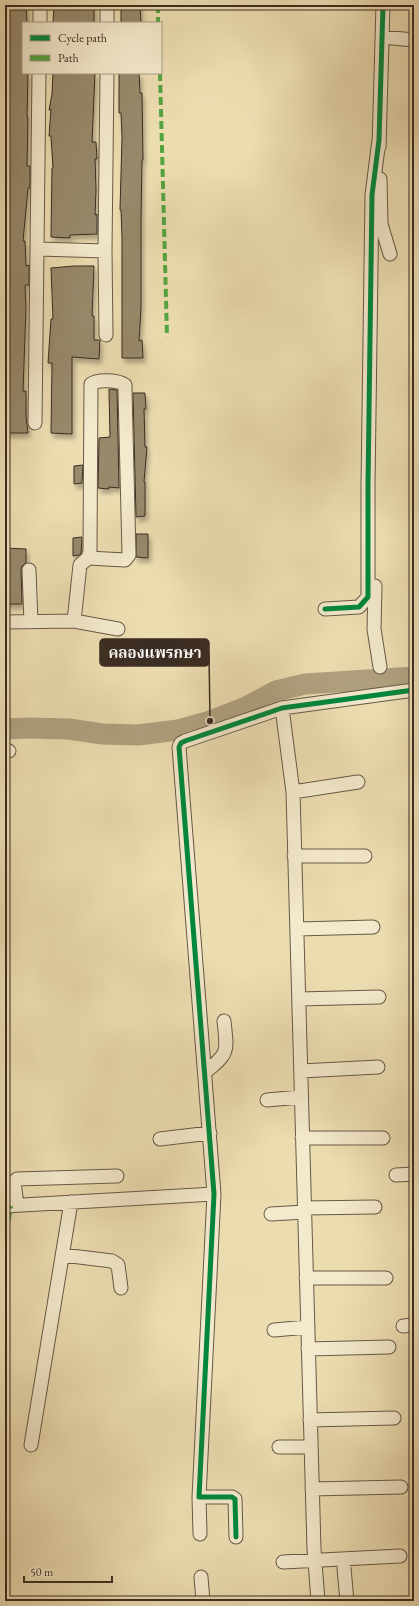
<svg xmlns="http://www.w3.org/2000/svg" width="419" height="1606" font-family="'EB Garamond','Noto Serif Thai',serif">
	<style>
		.lines { fill: none; stroke-linecap: round; stroke-linejoin: round }
		.river { stroke: #b0a180; stroke-width: 21 }
		.building { fill: #97896c; stroke: #3b2d22; filter: url(#shadow) }
		.minor-casing { stroke: #675946; stroke-width: 15 }
		.minor { stroke: #f3e9cc; stroke-width: 13 }
		.quiet { stroke: #54a441; stroke-width: 4; stroke-dasharray: 8 4; stroke-linecap: butt }
		.cycleway-casing { stroke: #f3e9cc; stroke-width: 8 }
		.cycleway { stroke: #00873e; stroke-width: 5 }
		.leader { fill: none; stroke: #3b2d22; stroke-width: 1.5 }
		.callout-dot { fill: #3b2d22; stroke: #f3e9cc; stroke-width: 1.5 }
		.callout { fill: #3b2d22; stroke: #3b2d22; stroke-width: 1.5 }
		.callout-label { font-size: 15px; text-anchor: middle; font-weight: bold; fill: #fff }
	</style>
	<defs>
		<filter id="shadow"><feDropShadow dx="2.5" dy="4.5" stdDeviation="2" flood-color="#0004"/></filter>
	</defs>
	<rect width="100%" height="100%" fill="#ecddb1"/>
	<filter id="stains"><feTurbulence type="fractalNoise" baseFrequency=".005" numOctaves="4"/><feColorMatrix values="0 0 0 0 .2 0 0 0 0 .09 0 0 0 0 .02 0 0 0 .5 -.17"/></filter>
	<radialGradient id="worn" r=".72"><stop offset=".6" stop-color="#630" stop-opacity="0"/><stop offset="1" stop-color="#630" stop-opacity=".3"/></radialGradient>
	<g class="lines">
		<path class="river" d="M5,729L28,728L69,729L102,734L138,735L178,730L210,721L246,707L276,691L305,684L414,677"/>
	</g>
	<path class="building" d="M8,5H26L27,23H23V73H28L27,117H28L27,166H30V188H28L23,241H25L26,266L29,265V285H25L26,308L23,391H26V416L28,433H6L5,340L6,316L5,285L7,213H6V192L8,159H6L8,42H9Z
		M54,5H94V23H53Z
		M121,5H140L141,23H121Z
		M53,73H95L92,142H96L97,159H95L96,190L95,215L97,214V234L70,235V238L51,237L52,168H53L51,136H49L51,109L49,110L52,94Z
		M119,73H139L140,93H142L143,160H142L141,218V308L139,341L142,340L143,358H122V237L121,210H120L122,137L121,113H119Z
		M74,266H94L92,316H94V340H100L99,359L72,357V434L51,433L52,363H48L51,319H53L51,268Z
		M109,389L117,390L119,488L109,487V489L98,488L99,438L110,437Z
		M133,393H145L146,409H144L145,447H147L144,482H145V516L136,517Z
		M83,465L82,483L74,484V466Z
		M136,534H148V558L136,557Z
		M82,537L81,554L79,555L73,556V538Z
		M5,548L26,549V563L22,566L21,570L22,604H5Z"/>
	<g class="lines">
		<g class="minor-casing">
			<path id="minor" d="M40,23V5
				M107,23V5
				M382,37L414,40
				M379,147L383,5
				M380,179L381,224L390,254
				M38,249L105,251
				M106,335L105,251L107,73
				M35,423L39,73
				M29,570L31,622
				M375,586L374,629L380,667
				M325,609L359,607L368,597V485L372,195L379,140
				M74,621L118,629
				M5,622L74,621L80,565L88,558L90,551L91,384C98,379 118,380 125,385V390L129,555L125,560L88,558
				M282,708L293,792L314,1549L318,1601
				M5,751H9
				M293,792L358,782
				M294,856H365
				M297,929L373,927
				M299,999L379,997
				M301,1071L378,1067
				M205,1072C230,1053 227,1051 224,1021
				M267,1100L301,1097
				M302,1138H383
				M160,1139L210,1133
				M396,1175L414,1174
				M17,1205L14,1182L17,1179L117,1176
				M5,1206L214,1194
				M304,1208L375,1207
				M271,1214L305,1212
				M63,1255L112,1261L118,1265L121,1288
				M306,1278H386
				M403,1326L414,1325
				M274,1330L308,1327
				M308,1349L389,1347
				M310,1420L394,1418
				M31,1445L71,1202
				M279,1447H311
				M312,1489L401,1487
				M199,1497L200,1534
				M236,1537L235,1499L232,1497H199L214,1194L179,747L181,743L185,741L282,708L414,690
				M283,1562L400,1556
				M344,1568L347,1601
				M201,1577L203,1601"/>
		</g>
		<use href="#minor" class="minor"/>
		<path class="quiet" d="M158,5V23
			M160,73L167,337
			M5,1244L11,1206"/>
		<g class="cycleway-casing">
			<path id="cycleway" d="M325,609L359,607L368,597V485L372,195L379,140L383,5
				M236,1537L235,1499L232,1497H199L214,1194L179,747L181,743L185,741L282,708L414,690"/>
		</g>
		<use href="#cycleway" class="cycleway"/>
	</g>
	<path class="leader" d="M210 721L209 653"/>
	<circle class="callout-dot" cx="210" cy="721" r="4"/>
	<rect class="callout" x="100" y="639" width="109" height="27" rx="4"/>
	<g class="callout-label">
		<text x="155" y="658">คลองแพรกษา</text>
	</g>
	<rect width="419" height="1606" fill="none" stroke="#ecddb1" stroke-width="20"/>
	<rect x="6" y="6" width="407" height="1594" fill="none" stroke="#3b2d22" stroke-width="2"/>
	<rect x="10" y="10" width="399" height="1586" fill="none" stroke="#3b2d22"/>
	<rect x="22" y="22" width="140" height="52" fill="#f3e9cc" stroke="#a99e88"/>
	<rect x="30" y="35" width="20" height="6" fill="#00873e" stroke="#a99e88"/>
	<text x="58" y="42" font-size="12" fill="#3b2d22">Cycle path</text>
	<rect x="30" y="55" width="20" height="6" fill="#54a441" stroke="#a99e88"/>
	<text x="58" y="62" font-size="12" fill="#3b2d22">Path</text>
	<path d="M24 1576v6h88v-6" fill="none" stroke="#3b2d22" stroke-width="2"/>
	<text x="30" y="1576" font-size="12" fill="#3b2d22" stroke="#f3e9cc" stroke-width="3" paint-order="stroke">50 m</text>
	<rect width="100%" height="100%" filter="url(#stains)"/>
	<rect width="100%" height="100%" fill="url(#worn)"/>
</svg>
